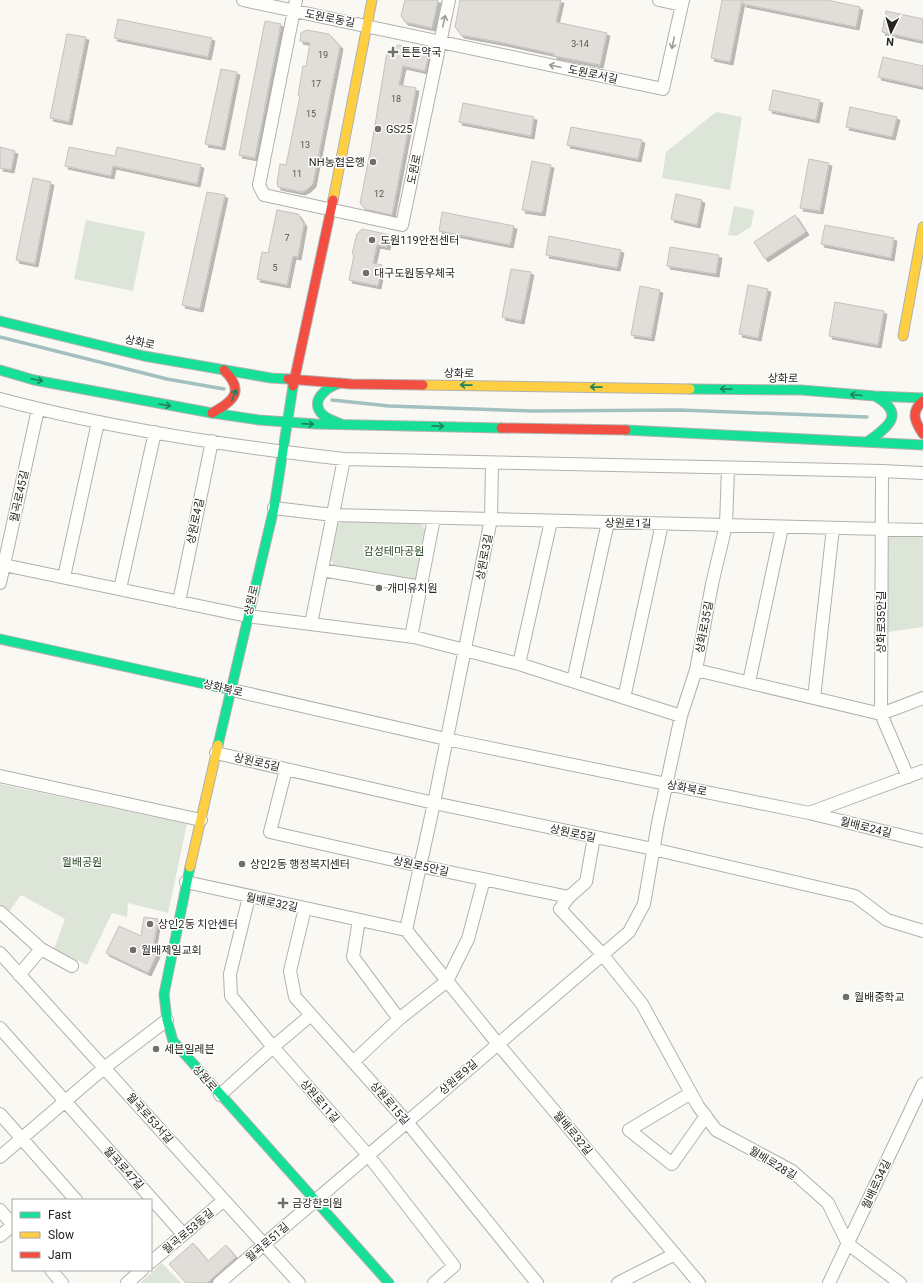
<svg xmlns="http://www.w3.org/2000/svg" width="923" height="1283" font-family="Roboto,'Noto Sans KR',sans-serif">
	<style>
		.green { fill: #dde5d8 }
		.lines { fill: none; stroke-linecap: round; stroke-linejoin: round }
		.stream { stroke: #a2c0c0; stroke-width: 3.5 }
		.building { fill: #e1ded9; stroke: #c4c2bd; filter: url(#shadow) }
		.street-casing { stroke: #b2b0ac; stroke-width: 14 }
		.fast-casing { stroke: #b2b0ac; stroke-width: 11 }
		.slow-casing { stroke: #b2b0ac; stroke-width: 11 }
		.jam-casing { stroke: #b2b0ac; stroke-width: 11 }
		.street { stroke: #fefefd; stroke-width: 12 }
		.fast { stroke: #16e098; stroke-width: 9 }
		.slow { stroke: #ffcf43; stroke-width: 9 }
		.jam { stroke: #f24e42; stroke-width: 9 }
		.oneway { stroke: #9d9c99 }
		.oneway2 { stroke: #1e825c }
		.poi-dot { fill: #706e69; stroke: #fff; stroke-width: 1.5 }
		.labels { text-anchor: middle; stroke-width: 3; stroke-linejoin: round; paint-order: stroke }
		.number-label { font-size: 9px; fill: #56544e }
		.street-label { font-size: 11px; fill: #26241f; stroke: #fff }
		.poi-label { font-size: 11px; fill: #26241f; stroke: #fff; text-anchor: start }
		.park-label { font-size: 11px; fill: #25471f; stroke: #fff }
	</style>
	<defs>
		<filter id="shadow"><feDropShadow dx="3" dy="3" stdDeviation="0" flood-color="#0004"/></filter>
	</defs>
	<rect width="100%" height="100%" fill="#faf8f2"/>
	<path class="green" d="M716,112L742,117L730,190L662,178L666,152Z
		M734,206L754,210L751,227L736,236L728,235Z
		M86,220L145,232L133,291L74,279Z
		M345,520L421,524L428,532L420,579L413,583L335,569L331,559L338,524Z
		M887,535H923V627L888,632Z
		M0,784L187,824L168,913L128,903L127,917L112,913L87,965L54,949L65,919L21,895L8,913L0,906Z
		M162,1263L181,1283H140Z"/>
	<g class="lines">
		<path class="stream" d="M0,337L167,379L224,389
			M332,400L389,406L533,411L680,410L867,417"/>
	</g>
	<path class="building" d="M405,0H438L432,28L405,22L401,16Z
		M460,0H561L556,22L607,33L600,65L554,56V54L504,43L461,35L455,27Z
		M722,0H742L730,62L711,58Z
		M743,0H827L860,7L856,27L743,4Z
		M886,11L923,19V41L882,32Z
		M118,19L212,38L208,57L114,38Z
		M265,21L281,24L255,158L239,155Z
		M307,30L329,34L340,46L313,184L308,189L302,192L278,187L277,183L280,164L286,165L300,96L298,95L303,66H306L310,43L300,41L301,33Z
		M67,34L86,37L69,122L50,118Z
		M398,45L422,50L428,57L425,71L403,66L399,85L416,88L392,215L365,209L360,203L372,143L387,52Z
		M883,57L923,66V87L878,77Z
		M221,69L237,72L222,147L205,144Z
		M773,90L820,100L816,120L769,110Z
		M463,103L534,117L531,136L459,122Z
		M850,107L897,117L892,137L846,127Z
		M571,127L642,140L638,159L567,145Z
		M0,147L15,151L11,170L0,168Z
		M69,147L115,156L117,147L201,165L197,184L113,166L111,176L65,166Z
		M809,159L829,163L820,211L800,208Z
		M532,161L551,165L542,213L522,210Z
		M33,178L51,182L35,264L16,260Z
		M207,192L225,195L200,309L182,305Z
		M676,194L702,200L697,225L671,219Z
		M277,210L298,214L304,224L298,257L293,256L287,285L257,279L262,252L268,253Z
		M442,212L514,226L510,245L439,231Z
		M795,215L806,232L765,259L754,242Z
		M825,225L894,238L891,258L821,244Z
		M362,229L390,235L387,247L377,245L373,263L382,265L378,286L349,280L354,255L352,254L357,234Z
		M549,236L621,250L617,268L546,255Z
		M670,247L719,255L716,274L667,266Z
		M511,269L531,272L521,321L502,317Z
		M748,285L768,289L758,338L739,334Z
		M640,286L660,290L651,338L631,335Z
		M835,302L884,311L878,345L829,336Z
		M144,917L158,919L154,943L161,946L148,973L106,953L119,926L141,936Z
		M193,1243L208,1261L226,1245L236,1257L207,1283H186L169,1264Z"/>
	<g class="lines">
		<g class="street-casing">
			<path id="street" d="M243,0L663,89L683,0
				M296,0L259,185L264,195L402,225L449,0
				M659,0L682,5
				M0,399C113,429 229,446 344,459L882,471L923,473
				M882,471L881,714L908,777
				M274,508L333,515L923,530
				M4,565L247,616L414,637L519,664L681,716
				M322,570L421,587
				M64,577L98,422
				M0,583L38,409
				M120,589L155,432
				M179,602L212,441
				M311,624L344,459
				M411,637L434,518
				M519,664L551,521
				M696,670L881,714L923,698
				M573,681L608,522
				M749,682L782,527
				M232,690L446,739L809,813L923,771
				M624,698L662,524
				M814,698L833,528
				M216,753L434,803L653,849L855,896L887,920L923,931
				M286,769L270,832L420,866L569,897L586,882L594,837
				M0,776L201,820
				M809,813L923,841
				M186,882L406,930L498,1044L699,1283
				M249,897L230,974L231,996L273,1047L368,1155L454,1266L434,1283
				M569,897L560,909L602,954L642,1004L698,1106L716,1130L792,1171L828,1203L848,1244L900,1283
				M305,908L290,971L295,997L407,1122L537,1283
				M0,912L41,949L72,966
				M359,920L353,957L399,1019
				M406,930L434,803L491,519L492,463
				M0,953L299,1283
				M19,975L41,949
				M0,1028L183,1234
				M353,1062L399,1019L447,981L468,939L484,879
				M691,1093L629,1130L672,1164L706,1116
				M220,1095L273,1047L311,1015
				M0,1114L76,1200
				M0,1157L104,1068L167,1020
				M0,1210L13,1225
				M0,1236L13,1225
				M151,1262L224,1200
				M51,1270L62,1283
				M127,1283L142,1270
				M219,1283L629,932L644,904L658,823L681,716L696,670L712,584L726,525L728,468
				M618,1283L675,1254
				M829,1283L923,1084"/>
		</g>
		<g class="fast-casing">
			<path id="fast" d="M0,321L144,356L271,378L288,379
				M0,370L34,380L212,413L259,420L316,424L501,428
				M340,383C327,387 308,401 323,415C328,420 335,421 341,424
				M690,389L801,390L875,396L923,398
				M626,430L923,445
				M867,442C888,427 907,414 875,396
				M0,639L232,690
				M218,745L274,508L293,386
				M190,867L164,994L167,1020L173,1041L389,1283"/>
		</g>
		<g class="slow-casing">
			<path id="slow" d="M333,200L372,0
				M903,336L923,227
				M423,385L690,389
				M190,867L218,745"/>
		</g>
		<g class="jam-casing">
			<path id="jam" d="M288,379L351,384L423,385
				M293,386L333,200
				M923,401C910,412 915,422 923,434
				M212,413C234,401 245,391 224,370
				M501,428L626,430"/>
		</g>
		<use href="#street" class="street"/>
		<use href="#fast" class="fast"/>
		<use href="#slow" class="slow"/>
		<use href="#jam" class="jam"/>
	</g>
	<defs><path id="oneway-shaft" d="M-6 0H5M1.5-3L5.5 0L1.5 3" fill="none" stroke-width="1.6" stroke-linecap="round" stroke-linejoin="round"/></defs>
	<g class="oneway">
		<use href="#oneway-shaft" transform="translate(444 21) rotate(-77)"/>
		<use href="#oneway-shaft" transform="translate(673 43) rotate(102)"/>
		<use href="#oneway-shaft" transform="translate(555 66) rotate(-168)"/>
	</g>
	<g class="oneway2">
		<use href="#oneway-shaft" transform="translate(37 380) rotate(12)"/>
		<use href="#oneway-shaft" transform="translate(466 385) rotate(-179)"/>
		<use href="#oneway-shaft" transform="translate(596 387) rotate(-179)"/>
		<use href="#oneway-shaft" transform="translate(726 389) rotate(-179)"/>
		<use href="#oneway-shaft" transform="translate(234 395) rotate(-68)"/>
		<use href="#oneway-shaft" transform="translate(856 395) rotate(-175)"/>
		<use href="#oneway-shaft" transform="translate(165 405) rotate(10)"/>
		<use href="#oneway-shaft" transform="translate(308 424) rotate(4)"/>
		<use href="#oneway-shaft" transform="translate(438 426) rotate(1)"/>
	</g>
	<g class="poi-dot">
		<path d="M391 46h4v4h4v4h-4v4h-4v-4h-4v-4h4z"/>
		<circle cx="378" cy="129" r="4"/>
		<circle cx="373" cy="162" r="4"/>
		<circle cx="372" cy="240" r="4"/>
		<circle cx="366" cy="273" r="4"/>
		<circle cx="379" cy="588" r="4"/>
		<circle cx="242" cy="864" r="4"/>
		<circle cx="150" cy="924" r="4"/>
		<circle cx="133" cy="950" r="4"/>
		<circle cx="846" cy="997" r="4"/>
		<circle cx="156" cy="1049" r="4"/>
		<path d="M281 1197h4v4h4v4h-4v4h-4v-4h-4v-4h4z"/>
	</g>
	<g class="labels">
		<g class="number-label">
			<text x="580" y="47">3-14</text>
			<text x="323" y="58">19</text>
			<text x="316" y="87">17</text>
			<text x="396" y="102">18</text>
			<text x="311" y="117">15</text>
			<text x="305" y="148">13</text>
			<text x="297" y="177">11</text>
			<text x="379" y="197">12</text>
			<text x="287" y="241">7</text>
			<text x="275" y="271">5</text>
		</g>
		<g class="street-label">
			<text transform="translate(330 18) rotate(11)" y="4">도원로동길</text>
			<text transform="translate(593 74) rotate(12)" y="4">도원로서길</text>
			<text transform="translate(414 169) rotate(-78)" y="4">도원로</text>
			<text transform="translate(140 342) rotate(12)" y="4">상화로</text>
			<text transform="translate(459 373) rotate(1)" y="4">상화로</text>
			<text transform="translate(783 378) rotate(1)" y="4">상화로</text>
			<text transform="translate(19 496) rotate(-78)" y="4">월곡로45길</text>
			<text transform="translate(195 521) rotate(-78)" y="4">상원로4길</text>
			<text transform="translate(628 523) rotate(1)" y="4">상원로1길</text>
			<text transform="translate(484 557) rotate(-79)" y="4">상원로3길</text>
			<text transform="translate(251 600) rotate(-77)" y="4">상원로</text>
			<text transform="translate(881 622) rotate(-90)" y="4">상화로35안길</text>
			<text transform="translate(704 627) rotate(-79)" y="4">상화로35길</text>
			<text transform="translate(223 688) rotate(13)" y="4">상화북로</text>
			<text transform="translate(257 762) rotate(13)" y="4">상원로5길</text>
			<text transform="translate(687 788) rotate(11)" y="4">상화북로</text>
			<text transform="translate(866 827) rotate(14)" y="4">월배로24길</text>
			<text transform="translate(573 833) rotate(12)" y="4">상원로5길</text>
			<text transform="translate(421 866) rotate(12)" y="4">상원로5안길</text>
			<text transform="translate(272 902) rotate(12)" y="4">월배로32길</text>
			<text transform="translate(458 1077) rotate(-41)" y="4">상원로9길</text>
			<text transform="translate(205 1078) rotate(49)" y="4">상원로</text>
			<text transform="translate(320 1101) rotate(49)" y="4">상원로11길</text>
			<text transform="translate(390 1103) rotate(49)" y="4">상원로15길</text>
			<text transform="translate(150 1118) rotate(48)" y="4">월곡로53서길</text>
			<text transform="translate(573 1133) rotate(50)" y="4">월배로32길</text>
			<text transform="translate(773 1163) rotate(31)" y="4">월배로28길</text>
			<text transform="translate(124 1168) rotate(48)" y="4">월곡로47길</text>
			<text transform="translate(876 1184) rotate(-65)" y="4">월배로34길</text>
			<text transform="translate(188 1231) rotate(-40)" y="4">월곡로53동길</text>
			<text transform="translate(267 1242) rotate(-41)" y="4">월곡로51길</text>
		</g>
		<g class="poi-label">
			<text x="401" y="56">튼튼약국</text>
			<text x="386" y="133">GS25</text>
			<text x="365" y="166" text-anchor="end">NH농협은행</text>
			<text x="380" y="244">도원119안전센터</text>
			<text x="374" y="277">대구도원동우체국</text>
			<text x="387" y="592">개미유치원</text>
			<text x="250" y="868">상인2동 행정복지센터</text>
			<text x="158" y="928">상인2동 치안센터</text>
			<text x="141" y="954">월배제일교회</text>
			<text x="854" y="1001">월배중학교</text>
			<text x="164" y="1053">세븐일레븐</text>
			<text x="292" y="1207">금강한의원</text>
		</g>
		<g class="park-label">
			<text x="394" y="555">감성테마공원</text>
			<text x="82" y="866">월배공원</text>
		</g>
	</g>
	<rect x="12" y="1199" width="140" height="72" fill="#ffffff" stroke="#a8a7a5"/>
	<rect x="20" y="1212" width="20" height="6" fill="#16e098" stroke="#a8a7a5"/>
	<text x="48" y="1219" font-size="12" fill="#26241f">Fast</text>
	<rect x="20" y="1232" width="20" height="6" fill="#ffcf43" stroke="#a8a7a5"/>
	<text x="48" y="1239" font-size="12" fill="#26241f">Slow</text>
	<rect x="20" y="1252" width="20" height="6" fill="#f24e42" stroke="#a8a7a5"/>
	<text x="48" y="1259" font-size="12" fill="#26241f">Jam</text>
	<g transform="translate(891 32) rotate(185)" stroke="#ffffff" stroke-width="3" paint-order="stroke">
	<path d="M0-3L7 15L0 10L-7 15Z" fill="#26241f"/>
	<text y="-6" font-size="11" font-weight="bold" text-anchor="middle" fill="#26241f">N</text>
	</g>
</svg>
